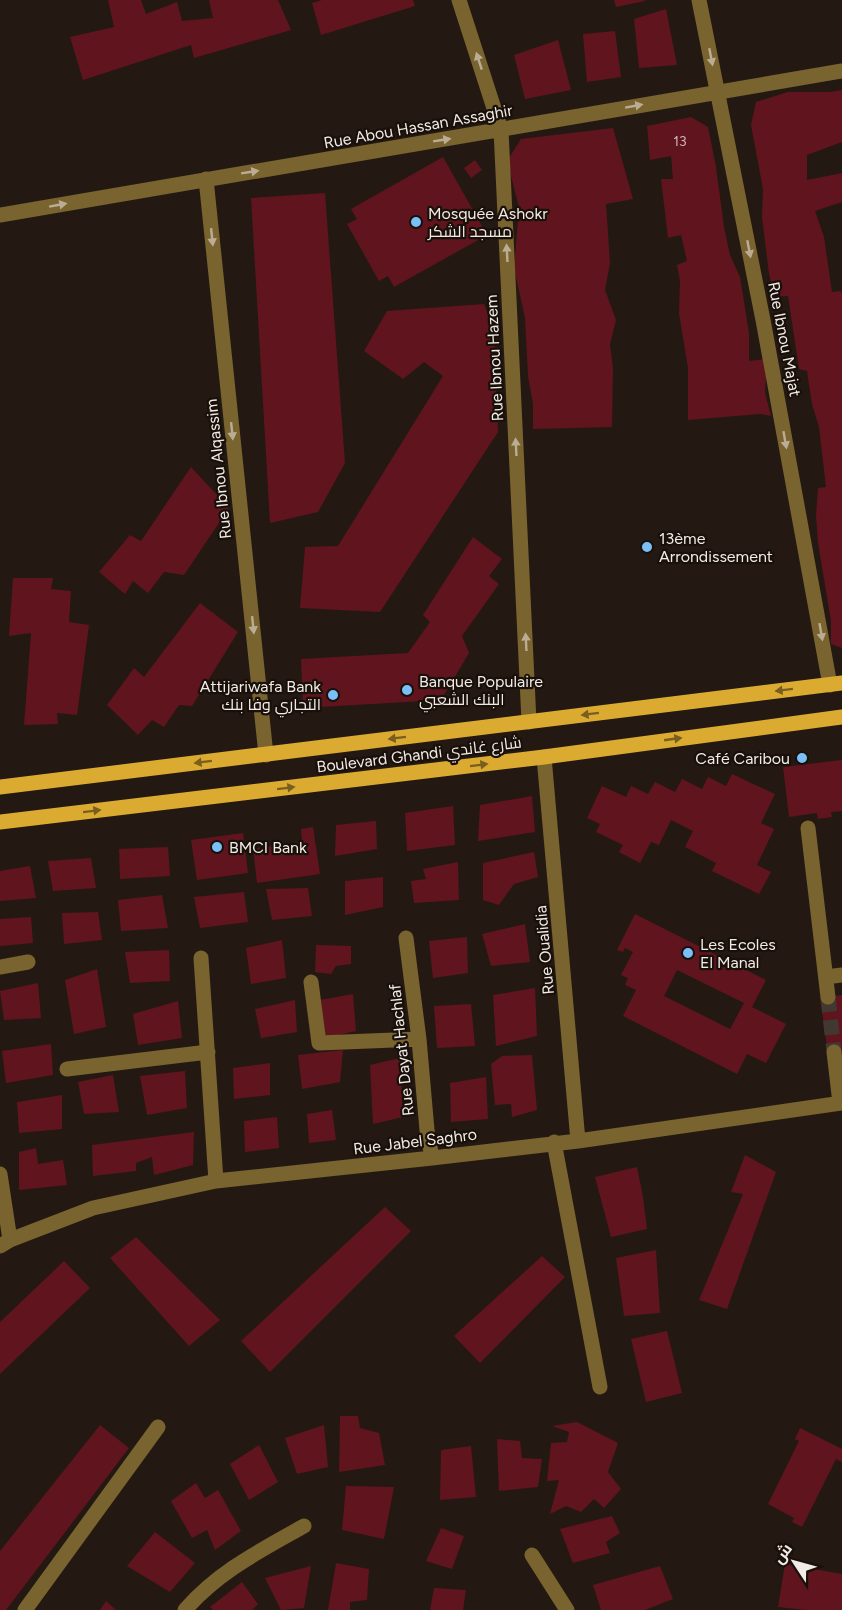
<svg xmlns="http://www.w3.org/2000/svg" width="842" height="1610" font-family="Figtree,Cairo,sans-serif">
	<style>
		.building { fill: #60141e; fill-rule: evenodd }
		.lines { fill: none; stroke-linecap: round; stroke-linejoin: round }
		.street-tunnel { stroke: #423832; stroke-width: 15; stroke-dasharray: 15 8; stroke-linecap: butt }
		.street { stroke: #79632f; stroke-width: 15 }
		.primary { stroke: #dbab31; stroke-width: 15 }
		.oneway { fill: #bbad94 }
		.oneway2 { fill: #7a5e1e }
		.poi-dot { fill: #7abff8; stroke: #19100a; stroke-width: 2 }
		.labels { text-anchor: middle; stroke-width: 4.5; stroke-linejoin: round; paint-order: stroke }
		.number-label { font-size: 14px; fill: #cdb4b4 }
		.street-label { font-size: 16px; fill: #f1eae6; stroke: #19100a }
		.poi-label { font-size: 16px; fill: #f1eae6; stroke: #19100a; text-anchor: start }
	</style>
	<rect width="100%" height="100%" fill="#231912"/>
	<path class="building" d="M108,0H141L146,14L177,2L182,21L213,18L209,0H278L291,30L194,58L191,45L83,80L70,37L114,27Z
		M322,0H413L415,6L321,35L312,3Z
		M614,0H645V1L616,7Z
		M666,9L677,65L639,68L634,19Z
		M615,31L621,77L587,82L583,34Z
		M558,40L571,90L525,99L514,55Z
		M842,90V142L807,155V180L842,173V202L815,211L824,237L832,292L841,291L842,294V648L831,644V621L818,543L816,516L818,488L826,487L819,427L812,404L807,371L799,369L788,296L775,297L769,274L762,217L763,189L751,125L756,102L788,92H831Z
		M691,117L708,127L716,167L724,227L730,255L740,277L749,333V361L767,359L765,393L771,416L760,414L688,420V368L679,313L680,281L677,265L687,261L681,235L668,238L661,179H673L671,156L650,160L647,126Z
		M613,128L633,199L606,204L610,263L605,290L616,320L610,344L613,368L612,427L533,429V404L528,376L525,318L514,268L519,207L507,161L521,139Z
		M443,157L487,235L394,287L388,276L379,281L347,224L357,219L351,209Z
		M475,160L482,170L471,178L464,168Z
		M325,193L345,463L318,512L270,523L251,198Z
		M484,304L494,330L498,432L380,612L300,608L305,547L338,546L443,376L424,362L403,379L364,351L387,311Z
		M191,467L229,508L184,575L164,572L148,593L133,581L125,594L99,572L130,535L141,541Z
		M473,537L502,559L489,576L499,584L462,636L469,653L441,700L303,708L301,659L408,653L430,622L423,615Z
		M13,578H53L51,589L71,591L69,622L89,625L77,715L57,713L58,724L24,725L31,633L9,636Z
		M200,603L238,632L192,706L179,705L164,727L152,720L138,735L107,705L134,668L144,677Z
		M842,760V811L831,812L832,817L818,819L817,813L789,817L783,767Z
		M732,774L775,794L761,823L774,829L757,865L771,872L759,894L712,871L716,863L685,847L693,831L671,820L659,845L651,842L640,863L619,852L623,845L596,832L600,824L587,818L602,786L626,797L631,786L648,794L655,782L675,792L682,779L702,789L708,777L726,786Z
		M532,796L535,832L478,841L480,805Z
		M453,806L455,845L407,851L405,813Z
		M376,821L377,849L335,856L336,825Z
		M313,827L320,874L257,883L253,849L302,842L301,829Z
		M243,833L248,873L197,880L191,840Z
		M168,847L170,876L120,879L119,849Z
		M534,852L538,877L514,884L499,905L483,900V863Z
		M91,858L96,888L53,891L48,861Z
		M458,862L459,900L414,903L411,881L426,879L423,869Z
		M30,866L36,898L0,901V871Z
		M383,877V907L345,915V881Z
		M308,888L312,916L272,920L266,889Z
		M244,892L248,922L200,928L194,897Z
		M162,895L168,928L121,931L118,900Z
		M98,912L102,940L64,944L62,913Z
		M635,914L766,980L752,1007L786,1024L766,1063L747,1054L737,1074L623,1016L636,990L625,985L628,978L621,975L633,952L625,948L623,952L617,950ZM677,970L744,1003L730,1029L664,996Z
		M31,917L33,943L0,946V919Z
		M525,924L530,962L491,966L482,934Z
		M467,937L468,973L433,978L429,941Z
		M282,940L286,978L251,984L246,948Z
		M316,945L351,946V964L336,966L331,974L315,972Z
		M169,950L170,981L130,983L125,952Z
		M97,969L106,1027L74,1034L65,980Z
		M38,983L41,1018L4,1020L0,991Z
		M535,988L537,1036L496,1046L493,995Z
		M353,994L356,1031L325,1038L320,1000Z
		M842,995V1051L828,1053L820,998Z
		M295,1000L297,1032L261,1038L255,1009Z
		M178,1001L182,1038L138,1045L133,1014Z
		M471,1004L475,1046L437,1048L434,1006Z
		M51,1044L53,1075L6,1083L2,1051Z
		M343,1050L340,1082L302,1089L298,1055Z
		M532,1055L537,1110L512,1117L511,1104L495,1105L491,1064L502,1056Z
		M400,1058L403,1117L373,1124L370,1065Z
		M270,1063V1095L234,1099L233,1068Z
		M185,1071L187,1108L147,1115L140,1076Z
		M113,1075L119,1112L84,1114L78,1082Z
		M486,1077L488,1119L451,1122L450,1083Z
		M62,1095V1129L19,1133L17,1102Z
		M332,1110L336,1140L309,1143L307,1114Z
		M277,1117L279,1148L245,1152L244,1121Z
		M194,1132L193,1165L154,1175L152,1157L136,1163V1171L93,1176L92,1145Z
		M36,1148L38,1164L63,1160L67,1185L19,1190V1152Z
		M745,1155L776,1172L727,1309L699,1300L743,1194L731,1192Z
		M637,1167L643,1197L647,1229L611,1237L595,1177Z
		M385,1207L411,1231L270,1372L241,1341Z
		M136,1237L220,1320L189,1346L110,1258Z
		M656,1250L660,1313L624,1316L616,1258Z
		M542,1256L565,1277L480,1363L454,1336Z
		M64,1261L90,1288L0,1374V1322Z
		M667,1331L682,1393L646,1402L631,1339Z
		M340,1416H358L360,1428L379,1433L385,1465L339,1472Z
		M577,1422L618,1443L608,1472L621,1489L604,1508L594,1499L581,1512L566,1506L550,1514L559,1480L547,1481L551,1443L567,1442L569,1432L552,1426Z
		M100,1425L129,1448L6,1610H0V1551Z
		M324,1425L328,1467L297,1474L285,1438Z
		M800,1428L842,1449V1462L836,1459L802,1527L792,1522L794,1518L768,1504L799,1441L795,1439Z
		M497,1439L520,1441L522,1458L542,1459L538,1487L499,1491Z
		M259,1445L278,1482L249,1500L230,1464Z
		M471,1446L476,1497L440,1500L441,1450Z
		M196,1483L205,1498L218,1490L241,1531L215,1550L207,1530L192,1538L171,1501Z
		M346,1486L394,1487L384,1539L342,1530Z
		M612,1516L620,1533L606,1542L610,1553L573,1563L560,1529Z
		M441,1528L464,1536L452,1569L426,1561Z
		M155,1532L195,1563L170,1592L127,1566Z
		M336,1563L369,1569L367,1600L350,1602V1610H328Z
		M785,1564L842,1574V1610H806L778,1607Z
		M311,1566L304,1608L281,1610L265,1578Z
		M660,1566L673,1599L645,1610H601L593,1585Z
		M242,1582L258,1604L252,1610H213L210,1607Z
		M434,1588L466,1590L463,1610H430Z
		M106,1601L116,1610H100Z"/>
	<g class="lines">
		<path class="street-tunnel" d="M828,997L834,1052"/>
		<path class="street" d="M459,0L501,130L529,722
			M699,0L763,320L830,685
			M206,179L266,755
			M0,215L842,71
			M544,757L578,1141
			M808,828L828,997
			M406,938L419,1039L427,1130L432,1158
			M201,958L216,1181
			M0,967L28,962
			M826,977L842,975
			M311,982L319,1043L419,1039
			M834,1052L840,1103
			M67,1069L208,1052
			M554,1142L600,1387
			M0,1174L10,1240
			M0,1246L10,1240L93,1208L216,1181L432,1158L578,1141L842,1103
			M532,1555L567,1610
			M25,1610L158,1427
			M185,1610C219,1571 260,1551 304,1526"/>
		<path class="primary" d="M0,787L842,683
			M0,822L544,757L842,717"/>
	</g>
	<defs><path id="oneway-solid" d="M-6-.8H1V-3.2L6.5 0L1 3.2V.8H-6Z" transform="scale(1.5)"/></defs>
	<g class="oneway">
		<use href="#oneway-solid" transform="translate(711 57) rotate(79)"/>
		<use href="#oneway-solid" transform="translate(479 61) rotate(-108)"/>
		<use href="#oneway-solid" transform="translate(634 106) rotate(-10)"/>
		<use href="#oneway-solid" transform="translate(442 140) rotate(-9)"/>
		<use href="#oneway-solid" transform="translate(250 172) rotate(-9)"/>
		<use href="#oneway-solid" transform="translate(58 205) rotate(-10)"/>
		<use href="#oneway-solid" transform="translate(212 237) rotate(84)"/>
		<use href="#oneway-solid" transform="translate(749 249) rotate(79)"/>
		<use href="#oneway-solid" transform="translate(507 253) rotate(-93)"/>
		<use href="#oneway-solid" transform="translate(232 431) rotate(84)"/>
		<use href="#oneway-solid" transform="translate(785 440) rotate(80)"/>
		<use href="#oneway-solid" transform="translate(516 447) rotate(-93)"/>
		<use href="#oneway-solid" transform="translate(253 625) rotate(84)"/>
		<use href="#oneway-solid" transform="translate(821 632) rotate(80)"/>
		<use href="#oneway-solid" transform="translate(526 642) rotate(-93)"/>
	</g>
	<g class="oneway2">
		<use href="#oneway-solid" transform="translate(784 690) rotate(173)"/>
		<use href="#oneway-solid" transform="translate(590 714) rotate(173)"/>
		<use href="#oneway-solid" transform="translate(397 738) rotate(173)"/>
		<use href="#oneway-solid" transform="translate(673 739) rotate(-8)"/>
		<use href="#oneway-solid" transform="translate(203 762) rotate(173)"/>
		<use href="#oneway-solid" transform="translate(479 765) rotate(-7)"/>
		<use href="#oneway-solid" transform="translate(286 788) rotate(-7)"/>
		<use href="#oneway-solid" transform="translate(92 811) rotate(-7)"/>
	</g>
	<g class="poi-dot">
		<circle cx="416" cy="222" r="6"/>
		<circle cx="647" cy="547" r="6"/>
		<circle cx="407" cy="690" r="6"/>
		<circle cx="333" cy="695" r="6"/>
		<circle cx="802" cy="758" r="6"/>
		<circle cx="217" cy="847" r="6"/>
		<circle cx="688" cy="953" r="6"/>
	</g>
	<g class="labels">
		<g class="number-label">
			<text x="680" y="146">13</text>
		</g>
		<g class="street-label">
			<text transform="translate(418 126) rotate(-10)" y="6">Rue Abou Hassan Assaghir</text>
			<text transform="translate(785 339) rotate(79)" y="6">Rue Ibnou Majat</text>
			<text transform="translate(494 358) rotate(-93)" y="6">Rue Ibnou Hazem</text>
			<text transform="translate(218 469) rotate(-96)" y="6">Rue Ibnou Alqassim</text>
			<text transform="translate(419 754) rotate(-7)" y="6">Boulevard Ghandi شارع غاندي</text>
			<text transform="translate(544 950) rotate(-95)" y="6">Rue Oualidia</text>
			<text transform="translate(401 1050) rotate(-96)" y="6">Rue Dayat Hachlaf</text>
			<text transform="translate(415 1141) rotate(-7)" y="6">Rue Jabel Saghro</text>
		</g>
		<g class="poi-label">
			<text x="428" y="219">Mosquée Ashokr<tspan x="428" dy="18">مسجد الشكر</tspan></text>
			<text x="659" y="544">13ème<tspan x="659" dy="18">Arrondissement</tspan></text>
			<text x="419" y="687">Banque Populaire<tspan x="419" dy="18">البنك الشعبي</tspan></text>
			<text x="321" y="692" text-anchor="end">Attijariwafa Bank<tspan x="321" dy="18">التجاري وفا بنك</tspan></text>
			<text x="790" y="764" text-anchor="end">Café Caribou</text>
			<text x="229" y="853">BMCI Bank</text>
			<text x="700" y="950">Les Ecoles<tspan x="700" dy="18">El Manal</tspan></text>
		</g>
	</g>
	<g transform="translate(794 1562) rotate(306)" stroke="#19100a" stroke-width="4.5" paint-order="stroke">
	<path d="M0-4.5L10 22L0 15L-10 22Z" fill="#f1eae6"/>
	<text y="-9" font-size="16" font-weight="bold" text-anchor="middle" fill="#f1eae6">ش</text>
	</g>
</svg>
